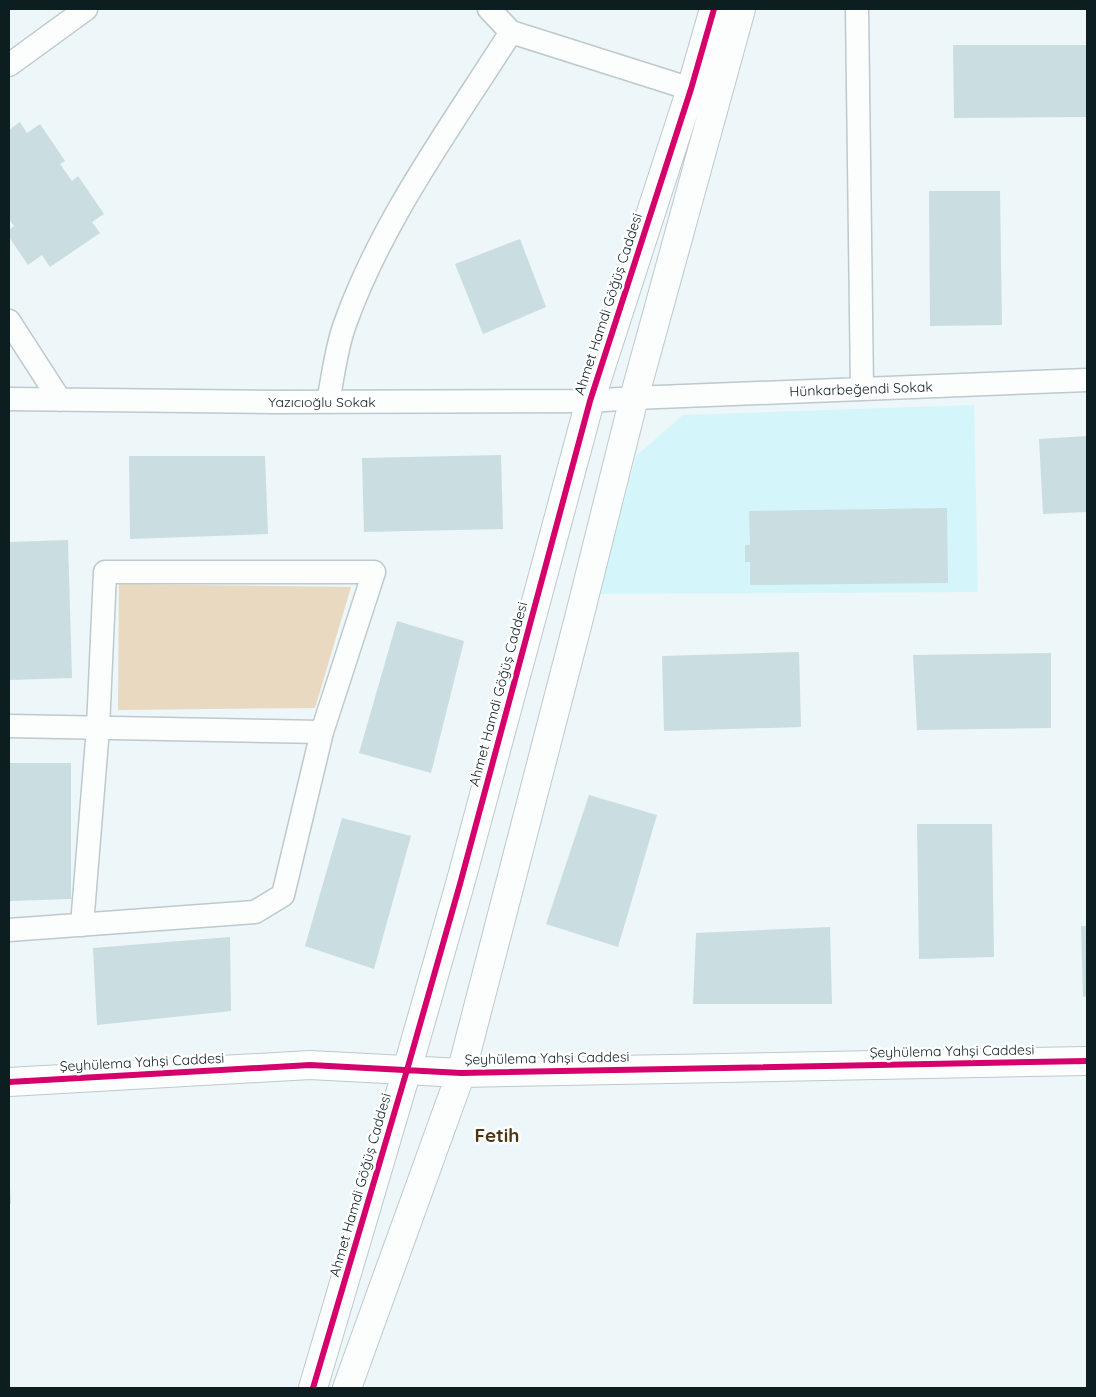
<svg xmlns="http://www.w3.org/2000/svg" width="1096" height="1397" font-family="Quicksand,sans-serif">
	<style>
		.built { fill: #d4f6fb }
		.green { fill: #e8d9c0 }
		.building { fill: #cadde0 }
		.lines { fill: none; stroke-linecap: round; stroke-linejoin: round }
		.street-casing { stroke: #bdc9cb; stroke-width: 25 }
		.secondary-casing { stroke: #bdc9cb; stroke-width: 30 }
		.street { stroke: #fcfefe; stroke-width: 22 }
		.secondary { stroke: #fcfefe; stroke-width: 28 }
		.cycleway-casing { stroke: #fff; stroke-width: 9 }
		.cycleway { stroke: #d6006c; stroke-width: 6 }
		.labels { text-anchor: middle; stroke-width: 5; stroke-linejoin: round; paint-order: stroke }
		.street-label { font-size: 14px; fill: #0d1e20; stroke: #fff }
		.district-label { font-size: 19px; font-weight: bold; fill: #4c3511; stroke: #fff }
	</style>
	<rect width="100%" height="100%" fill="#edf6f8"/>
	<path class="built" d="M974,405L978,592L600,594L636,456L683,415Z"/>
	<path class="green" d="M119,584L351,587L315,708L118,710Z"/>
	<path class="building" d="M953,45H1087V117L954,118Z
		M20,122L27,133L40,124L65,161L60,164L72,181L78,176L104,214L92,222L100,233L50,267L42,255L28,265L9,237V230L14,226L9,219V130Z
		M929,191H1000L1002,325L930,326Z
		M520,239L546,307L483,334L455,264Z
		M1087,436V512L1043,514L1039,439Z
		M501,455L503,529L364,532L362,458Z
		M129,456H265L268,534L130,539Z
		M947,508L948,583L750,585V562H745V545H750L749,511Z
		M68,540L72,678L9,680V542Z
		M397,621L464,641L431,773L359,753Z
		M799,652L801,727L664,731L662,656Z
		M1051,653V728L917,730L913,655Z
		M9,763H71V899L9,901Z
		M589,795L657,815L618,947L546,924Z
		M342,818L411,836L374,969L305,946Z
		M917,824H992L994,957L919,959Z
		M1081,926H1087V996L1083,997Z
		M830,927L832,1004H693L696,933Z
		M230,937L231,1011L97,1025L93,948Z
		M9,1188H10L11,1204H9Z"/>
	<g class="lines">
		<g class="street-casing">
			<path id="street" d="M489,9L511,32L691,89
				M857,9L862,389
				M9,65L86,9
				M9,321L60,400
				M9,399L272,402L590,401L634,398L1087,380
				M328,402C333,377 336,348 345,324C382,220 452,125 511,32
				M9,726L322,732L283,895L255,912L9,930
				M82,925L98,728L105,572H374L322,732"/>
		</g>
		<g class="secondary-casing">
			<path id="secondary" d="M9,1082L310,1065L461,1073L1087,1061
				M313,1388L407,1070L460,884L590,401L691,89L714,9
				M347,1388L461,1073L579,618L634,398L741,9"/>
		</g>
		<use href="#street" class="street"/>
		<use href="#secondary" class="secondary"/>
		<g class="cycleway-casing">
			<path id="cycleway" d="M9,1082L310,1065L461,1073L1087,1061
				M313,1388L407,1070L460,884L590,401L691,89L714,9"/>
		</g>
		<use href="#cycleway" class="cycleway"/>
	</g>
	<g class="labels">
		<g class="street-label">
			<text transform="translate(608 304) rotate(-72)" y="5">Ahmet Hamdi Göğüş Caddesi</text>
			<text transform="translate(861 389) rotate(-2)" y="5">Hünkarbeğendi Sokak</text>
			<text x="322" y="407">Yazıcıoğlu Sokak</text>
			<text transform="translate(498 694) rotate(-75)" y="5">Ahmet Hamdi Göğüş Caddesi</text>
			<text transform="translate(952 1051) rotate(-1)" y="5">Şeyhülema Yahşi Caddesi</text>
			<text transform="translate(547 1058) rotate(-1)" y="5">Şeyhülema Yahşi Caddesi</text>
			<text transform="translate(142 1062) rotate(-3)" y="5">Şeyhülema Yahşi Caddesi</text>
			<text transform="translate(360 1185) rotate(-74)" y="5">Ahmet Hamdi Göğüş Caddesi</text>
		</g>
		<g class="district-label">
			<text x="497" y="1142">Fetih</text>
		</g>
	</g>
	<rect width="1096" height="1397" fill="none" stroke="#0d1e20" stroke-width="20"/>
</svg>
